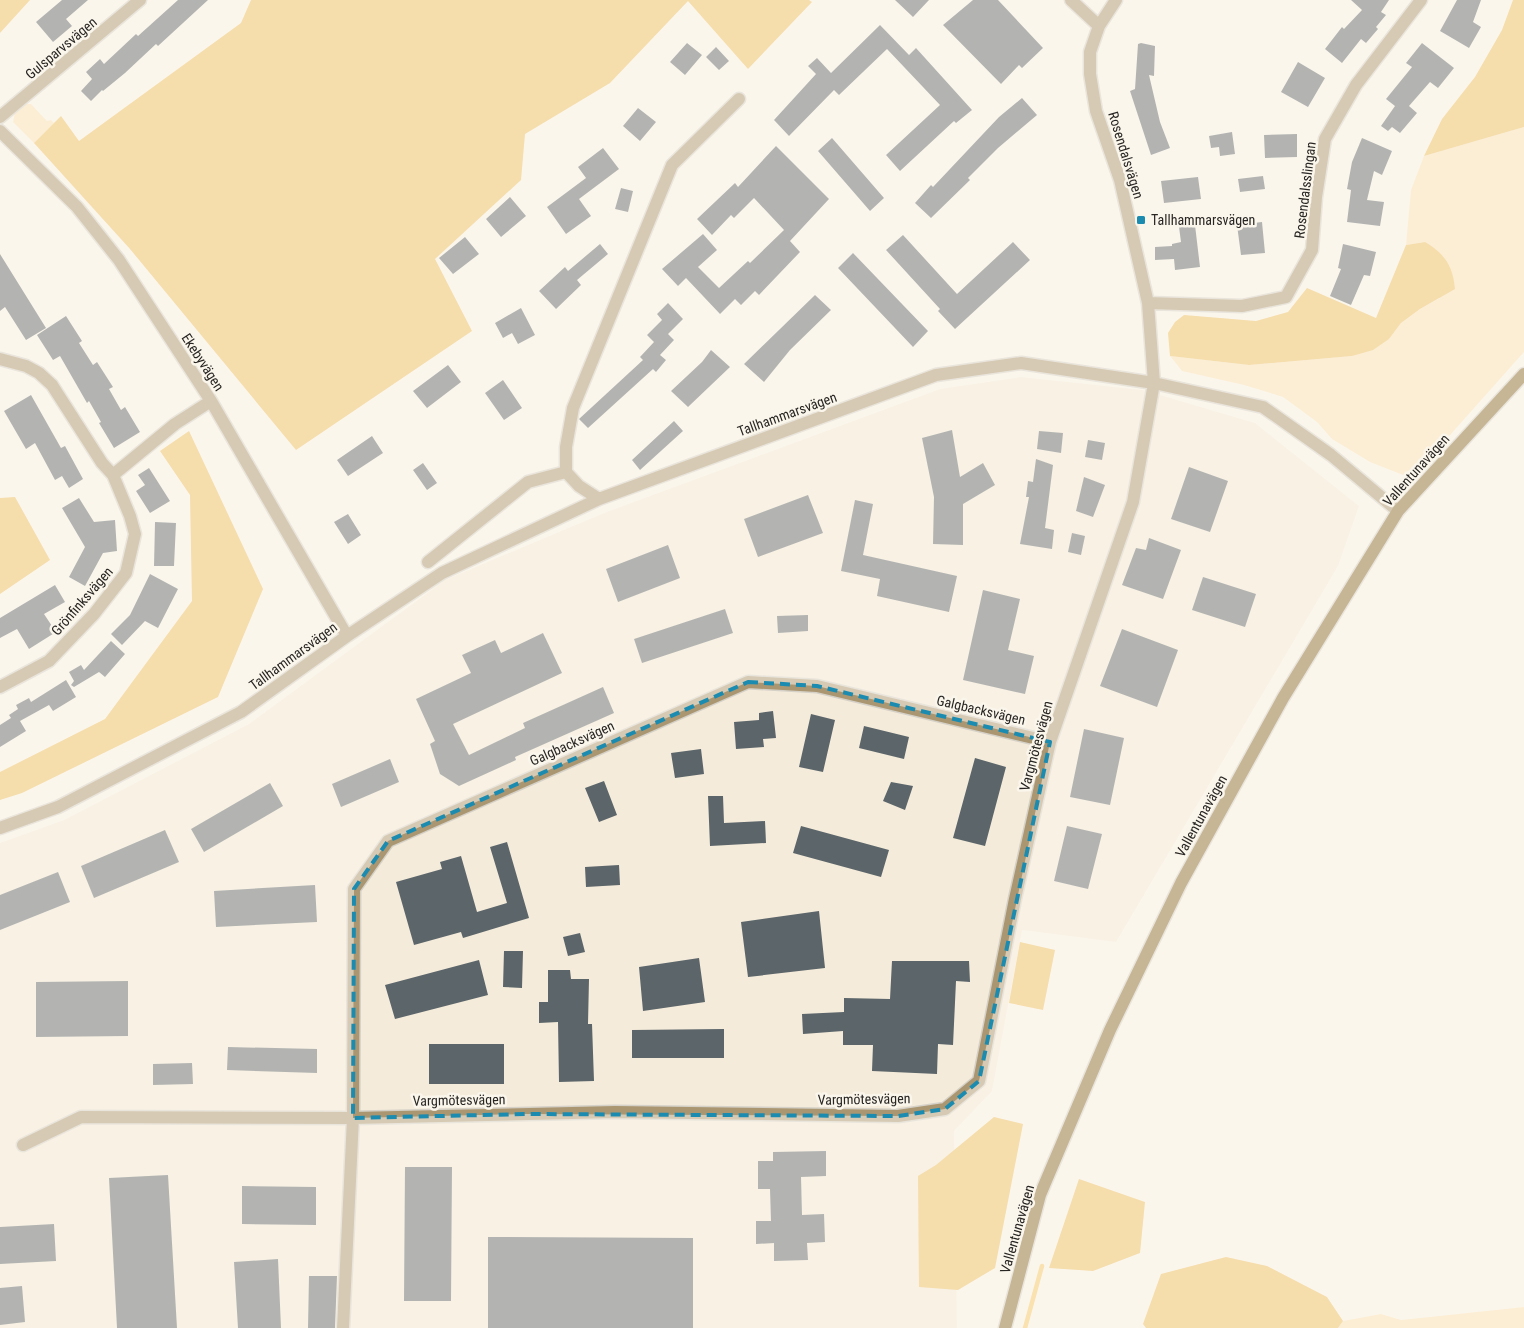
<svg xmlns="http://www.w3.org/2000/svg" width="1524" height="1328" font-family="'Roboto Condensed',sans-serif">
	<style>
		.built { fill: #f4ebda }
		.green { fill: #fce5b8 }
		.forest { fill: #eebf5e }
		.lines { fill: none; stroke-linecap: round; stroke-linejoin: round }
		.stream { stroke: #f8c867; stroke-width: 4.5 }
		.building { fill: #5b656a }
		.minor-casing { stroke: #d5d1c8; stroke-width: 15 }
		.secondary-casing { stroke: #d5d1c8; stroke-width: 15 }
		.minor { stroke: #aa9670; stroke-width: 12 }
		.secondary { stroke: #85682b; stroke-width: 12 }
		.marked { fill: none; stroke: #1c8bb0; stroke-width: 4; stroke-dasharray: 10 6; stroke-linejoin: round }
		.poi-dot { fill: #1c8bb0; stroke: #fbf6ec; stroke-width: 2 }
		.labels { text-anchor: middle; stroke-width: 5; stroke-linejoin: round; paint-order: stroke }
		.street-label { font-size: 14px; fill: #282623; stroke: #fbf6ec }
		.poi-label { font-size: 14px; fill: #282623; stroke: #fbf6ec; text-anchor: start }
	</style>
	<rect width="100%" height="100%" fill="#fbf6ec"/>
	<path class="built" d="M1021,377L1143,390L1255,423L1359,506L1338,566L1116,942L1022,930L992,1091L954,1131L957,1328H0V843L64,820L249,724L445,580L604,513L940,389Z"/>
	<path class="green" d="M25,104H31L47,121L51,120L54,123L34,143L13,122L15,112Z
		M1524,127V352L1451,434L1424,469L1403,475L1370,462L1332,439L1317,422L1283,397L1244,385L1182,371L1170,356L1249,365L1352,356L1389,339L1401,323L1420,309L1440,298L1425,242L1406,245L1411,190L1424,156Z
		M1524,1307V1328H1338L1343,1321L1381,1314L1401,1320Z"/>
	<path class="forest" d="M0,0H30L0,33Z
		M251,0H809L812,2L748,69L688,1L610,83L525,134L521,180L435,259L472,331L296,450L130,249L34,143L61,116L79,141L241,23Z
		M1513,0H1524V127L1424,156L1442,119L1475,77L1502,30Z
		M1425,242C1445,254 1453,266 1455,289L1420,309L1401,323L1389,339L1373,350L1352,356L1249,365L1170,356L1168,333L1175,322L1184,315L1256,321L1288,312L1307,288L1376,318L1406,245Z
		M189,431L263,589L218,697L22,793L0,800V772L105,719L192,601L190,495L160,451Z
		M15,497L50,560L0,594V498Z
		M1020,942L1055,950L1043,1010L1009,1003Z
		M994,1117L1023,1124L995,1268L958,1290L919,1287L918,1176L936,1165Z
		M1079,1179L1145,1202L1140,1253L1093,1271L1049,1268Z
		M1226,1257L1267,1266L1327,1297L1343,1321L1338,1328H1146L1143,1324L1161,1274Z"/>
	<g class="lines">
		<path class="stream" d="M1025,1328L1042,1266"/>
	</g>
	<path class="building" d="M62,0H88L66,19L72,26L53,42L36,22Z
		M178,0H208L158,46L156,44L125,73L103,91L102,90L91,101L81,91L92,79L86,72L100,59L104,64L136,34L138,36Z
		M895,0H929L913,17Z
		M973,0H998L1043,48L1022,68L1019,65L1001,84L943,25Z
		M1351,0H1389L1381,12L1386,15L1376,27L1378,29L1366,43L1361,39L1342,63L1325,49L1342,27L1344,29L1362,10Z
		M1457,0H1481L1473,22L1481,27L1469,48L1440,31Z
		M880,25L909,55L916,48L972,110L956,123L954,121L900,171L886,155L940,105L887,49L839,95L834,90L789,136L774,120L816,74L808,66L817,58L831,73Z
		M687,43L702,55L685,75L670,62Z
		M1141,43L1155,46L1154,76L1149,75L1160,122L1170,148L1151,155L1130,91L1135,89L1138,44Z
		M1422,43L1454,68L1438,88L1430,82L1409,106L1417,113L1400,133L1392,127L1388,131L1381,126L1395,106L1386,99L1412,67L1406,63Z
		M716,47L729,61L719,70L706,57Z
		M1298,62L1325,78L1308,107L1281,92Z
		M1022,98L1037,115L998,148L968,178L970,180L931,218L915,203L931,185L933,187L999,117Z
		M638,108L656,122L640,141L623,126Z
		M1232,132L1235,154L1220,156L1219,147L1211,148L1209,136Z
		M1297,134V157L1265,158L1264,135Z
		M832,138L884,198L870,211L818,151Z
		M1362,138L1392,151L1382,175L1374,171L1367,200L1384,202L1380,226L1347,222L1351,190L1347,189L1352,162Z
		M776,146L829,199L790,241L800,252L759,295L755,291L741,305L735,299L720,314L686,278L678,286L662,269L703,234L717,250L698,267L719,288L748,261L750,263L784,230L754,198L734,218L731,215L712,235L697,219L735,183L738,187Z
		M603,148L619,169L579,199L591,216L566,234L547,207L586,178L578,167Z
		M1263,176L1265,189L1240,192L1238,179Z
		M1198,177L1201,199L1164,203L1161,181Z
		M621,188L633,191L628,212L615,209Z
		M510,197L526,216L501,237L486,219Z
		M1262,222L1265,253L1241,255L1237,225Z
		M1195,225L1200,267L1175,270L1174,259L1155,260V247L1172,246V244L1181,242L1179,227Z
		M903,235L957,294L1013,242L1030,260L955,329L938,311L940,309L886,250Z
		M465,237L479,254L453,274L439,258Z
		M600,244L608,254L577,280L581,285L556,309L539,291L565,267L568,271Z
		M1343,244L1376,252L1370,276L1364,275L1351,305L1330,296L1341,269L1338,268Z
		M853,253L928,331L913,347L838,268Z
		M0,254L46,328L26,340L5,307L0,311Z
		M815,295L831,310L790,350L764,382L744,364Z
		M668,303L683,319L668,334L674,340L660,355L666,360L656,372L653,369L588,428L579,419L643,360L640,357L654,342L647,335L662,320L657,314Z
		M521,308L535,335L518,344L512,333L503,338L495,323Z
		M66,316L82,341L79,343L93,365L97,362L113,387L109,389L121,410L125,407L140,432L114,448L99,423L101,422L89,401L87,403L60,356L53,360L37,335Z
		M711,350L730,367L688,407L671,391L702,362Z
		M448,365L461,382L427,408L413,391Z
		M503,380L522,408L504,420L485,393Z
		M31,395L61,448L65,446L83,479L69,488L62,476L55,480L35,443L26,449L4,411Z
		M674,421L683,431L640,470L632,460Z
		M952,430L960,477L983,463L995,485L963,504V545L933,544L934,497L922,438Z
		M1039,431L1063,433L1061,453L1037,449Z
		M372,436L383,453L348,476L337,460Z
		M1088,440L1105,443L1102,460L1085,457Z
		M1036,459L1053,465L1045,528L1054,530L1052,549L1020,544L1029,497H1026L1028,481L1033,482Z
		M423,463L437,483L427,490L413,470Z
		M1189,467L1228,481L1210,532L1171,519Z
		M149,468L170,501L150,513L136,491L145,485L138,475Z
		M1084,477L1105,485L1093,517L1076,511Z
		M808,495L823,533L758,557L744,519Z
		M79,498L94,522L115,520L117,551L103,553L85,586L69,577L85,547L62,508Z
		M855,500L873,504L863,555L957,576L949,612L877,596L880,579L841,571Z
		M348,514L361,535L348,544L334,522Z
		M155,522L176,523L174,566H154Z
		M1072,533L1085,536L1081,555L1068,552Z
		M1149,538L1181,550L1163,599L1122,585L1136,548L1146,550Z
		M668,545L680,578L618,602L606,569Z
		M150,574L178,589L158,628L145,621L122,645L111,634L130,615Z
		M1203,577L1256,594L1245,627L1192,610Z
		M55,585L65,602L44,614L56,632L29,649L17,629L0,638V618Z
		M983,590L1020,599L1008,650L1034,656L1025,694L963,680Z
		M725,609L733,633L642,663L634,639Z
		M808,615V631L778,633L777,616Z
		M1122,629L1178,650L1157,707L1100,686Z
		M543,633L562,673L453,724L469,755L525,728L523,723L603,687L614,713L515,757L516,760L459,786L440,774L430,744L435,741L416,699L471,673L462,655L495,640L501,653Z
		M111,641L125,654L105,677L99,672L74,687L71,685L74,681L69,672L81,665L84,670Z
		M66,680L76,697L53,711L49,705L20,721L26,731L0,747V725L11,718L9,715L18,709L16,705L29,698L31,702Z
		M773,711L776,738L763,739L764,747L736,749L734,722L759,720V713Z
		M811,714L835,720L823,772L799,767Z
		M864,726L909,737L904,759L859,748Z
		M1084,729L1124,738L1110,805L1070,797Z
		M701,749L704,774L675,778L671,753Z
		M975,758L1006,767L985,846L953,838Z
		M390,759L399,782L341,807L332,784Z
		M604,781L617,815L599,822L585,788Z
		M891,782L913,786L905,810L883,801Z
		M270,783L283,806L204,852L191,829Z
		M708,796H723L724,823L765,821L766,843L710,846Z
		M801,826L889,850L881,877L793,853Z
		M1067,826L1102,834L1088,889L1054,881Z
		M165,830L179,862L94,898L81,866Z
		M507,842L529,918L463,938L461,932L414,945L396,882L442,869L440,862L461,856L477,912L507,903L490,847Z
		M619,865L620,885L586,887L585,867Z
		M58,872L70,902L0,930V895Z
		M315,885L317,922L216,927L214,891Z
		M819,911L825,968L748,977L741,922Z
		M580,933L585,952L568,956L563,937Z
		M504,951H523L522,988L503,987Z
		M699,958L705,1002L643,1011L639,967Z
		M479,960L488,995L395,1019L385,985Z
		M892,961H969L970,982L956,981L953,1045L938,1044L937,1074L872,1071L873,1045H843V1031L803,1034L802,1014L844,1012V998L890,999Z
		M548,970H570L571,979H589L588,1024H592L594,1081L559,1082L558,1022L539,1023V1002H548Z
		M128,981V1036L36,1037V982Z
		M724,1029V1058H632V1030Z
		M429,1044H504V1084H429Z
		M228,1047L317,1049V1073L227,1070Z
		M192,1063L193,1084L153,1085V1064Z
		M826,1151V1176L801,1177L802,1215L824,1214L825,1242L807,1243L808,1260L774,1261V1243L756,1244V1221H771L770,1189H758V1161H773V1152Z
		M405,1167H452L451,1301H404Z
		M168,1175L177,1328H117L109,1178Z
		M242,1186L316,1187V1225L242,1224Z
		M54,1224L56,1261L0,1264V1227Z
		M488,1237L693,1238V1328H488Z
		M278,1259L281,1328H238L234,1262Z
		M309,1276H337L335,1328H308Z
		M22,1286L25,1322L0,1325V1288Z"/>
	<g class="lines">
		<g class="minor-casing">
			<path id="minor" d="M1071,0L1099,26
				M0,117L140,0
				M0,131L77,207L119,260L211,401L347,636
				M1148,303L1242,306L1286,297L1312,250L1316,197L1325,139L1356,85L1421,0
				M0,359L26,366L39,373L52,385L102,463L113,475
				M599,499L579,486L566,472V447L573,408L672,165L739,99
				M428,562L528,482L566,472
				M0,687L49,661L94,614L126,573L135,534L130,516L113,475L175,424L211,401
				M0,828L58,807L241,712L347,636L442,573L599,499L936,375L1021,363L1154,383L1263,407L1331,455L1398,511
				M23,1145L81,1117L353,1118L615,1112L898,1116L945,1109L979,1081L1015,899L1050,742L1133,502L1154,383L1148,303L1120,180L1096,111L1090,74V52L1099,26L1116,0
				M343,1328L353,1118L354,889L388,841L748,682L817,686L1050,742"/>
		</g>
		<g class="secondary-casing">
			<path id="secondary" d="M1005,1328L1040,1195L1110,1030L1181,883L1283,698L1398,511L1524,374"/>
		</g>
		<use href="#minor" class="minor"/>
		<use href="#secondary" class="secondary"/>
	</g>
	<path d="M0 0H1524V1328H0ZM748,682L817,686L1050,742L979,1081L945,1109L898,1116L526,1114L353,1118L354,889L388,841Z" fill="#fbf6ec" fill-opacity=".55" fill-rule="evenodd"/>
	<path class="marked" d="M748,682L817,686L1050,742L979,1081L945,1109L898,1116L526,1114L353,1118L354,889L388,841Z"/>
	<rect class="poi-dot" x="1136" y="215" width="10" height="10" rx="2.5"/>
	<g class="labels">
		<g class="street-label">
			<text transform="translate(61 48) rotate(-40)" y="5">Gulsparvsvägen</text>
			<text transform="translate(1126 155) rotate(73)" y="5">Rosendalsvägen</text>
			<text transform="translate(1305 190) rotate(-83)" y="5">Rosendalsslingan</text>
			<text transform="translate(203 362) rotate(57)" y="5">Ekebyvägen</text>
			<text transform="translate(787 414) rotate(-20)" y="5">Tallhammarsvägen</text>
			<text transform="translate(1416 470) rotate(-48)" y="5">Vallentunavägen</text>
			<text transform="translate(82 601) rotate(-49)" y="5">Grönfinksvägen</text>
			<text transform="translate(293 656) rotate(-36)" y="5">Tallhammarsvägen</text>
			<text transform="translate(981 710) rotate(13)" y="5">Galgbacksvägen</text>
			<text transform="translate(572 743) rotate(-24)" y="5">Galgbacksvägen</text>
			<text transform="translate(1036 746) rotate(-75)" y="5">Vargmötesvägen</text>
			<text transform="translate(1201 816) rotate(-61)" y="5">Vallentunavägen</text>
			<text transform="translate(864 1099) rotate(-1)" y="5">Vargmötesvägen</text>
			<text transform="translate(459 1100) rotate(-1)" y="5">Vargmötesvägen</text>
			<text transform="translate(1017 1229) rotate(-74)" y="5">Vallentunavägen</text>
		</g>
		<g class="poi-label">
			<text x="1151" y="225">Tallhammarsvägen</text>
		</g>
	</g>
</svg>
